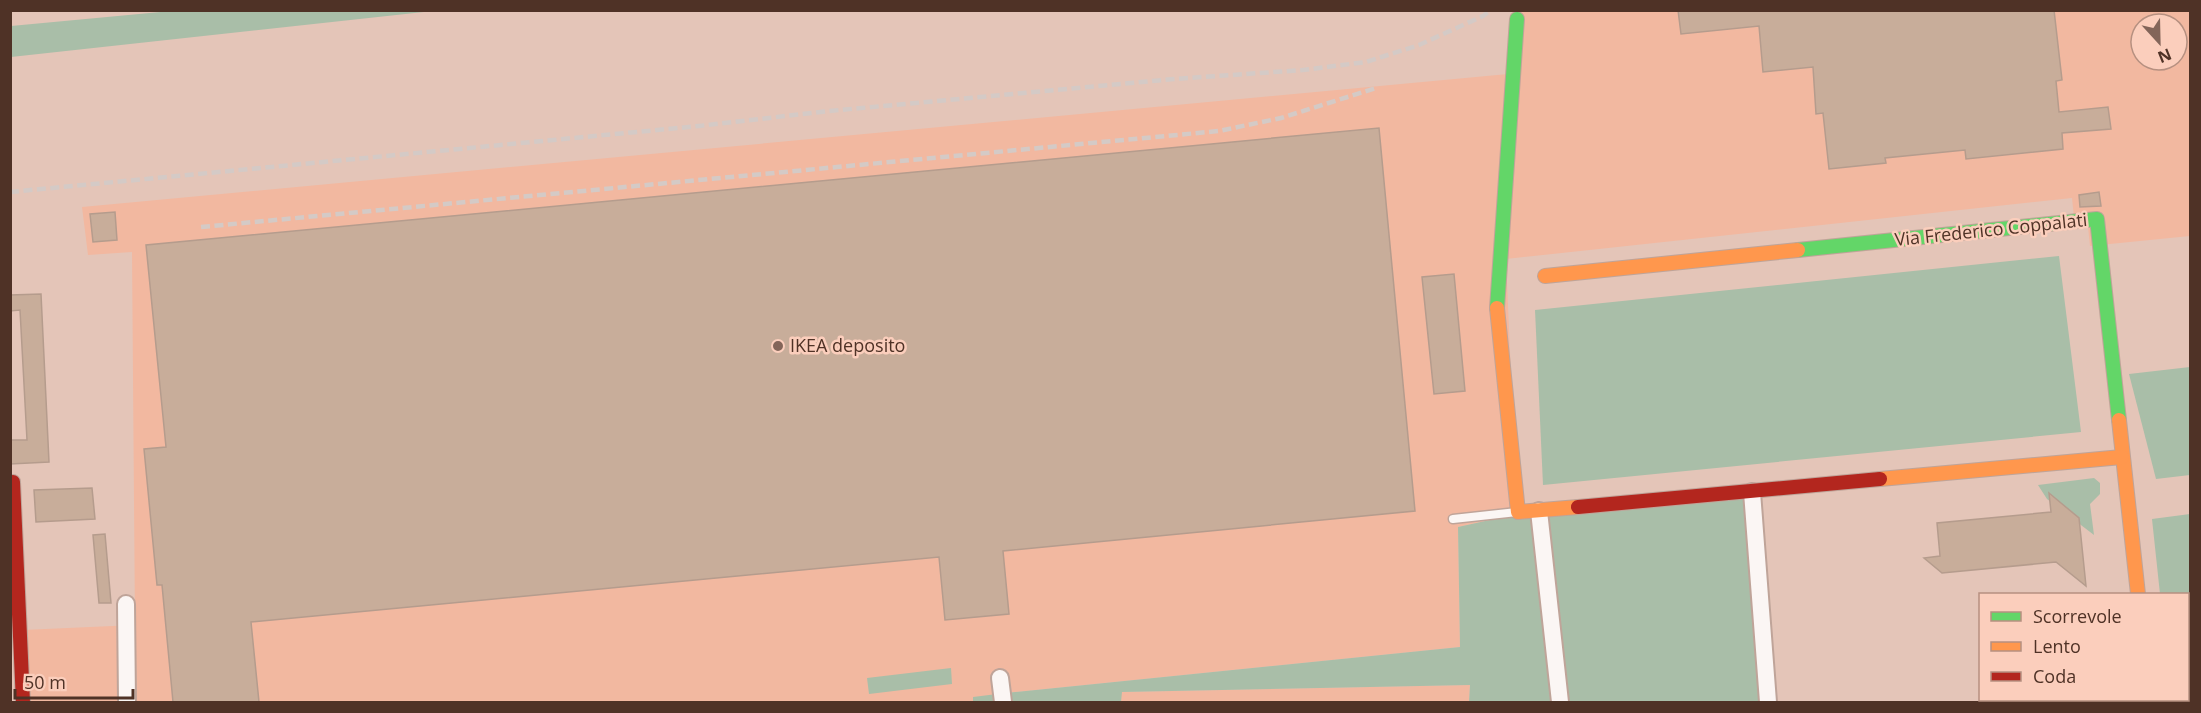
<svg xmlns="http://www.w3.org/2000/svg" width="2201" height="713" font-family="'Open Sans',sans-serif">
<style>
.built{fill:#f2b8a0;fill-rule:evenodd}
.green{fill:#a9bea8}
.building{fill:#c8ad9a;stroke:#b59c8d;stroke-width:1.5}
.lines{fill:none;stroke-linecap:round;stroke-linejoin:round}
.lane-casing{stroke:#bfa499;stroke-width:11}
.street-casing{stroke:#bfa499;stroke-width:20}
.fast-casing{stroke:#bfa499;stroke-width:16}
.slow-casing{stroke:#bfa499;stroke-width:16}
.jam-casing{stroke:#bfa499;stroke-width:16}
.lane{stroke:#fbf6f4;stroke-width:8}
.street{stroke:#fbf6f4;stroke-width:16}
.fast{stroke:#63d668;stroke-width:14}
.slow{stroke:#ff974d;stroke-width:14}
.jam{stroke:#b3261e;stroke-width:14}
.rail{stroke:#d4cac6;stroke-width:4.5;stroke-dasharray:9 4.5;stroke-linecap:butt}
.poi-dot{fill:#836559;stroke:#fbcebc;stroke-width:2}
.labels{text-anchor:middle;stroke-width:5;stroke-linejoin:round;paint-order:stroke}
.street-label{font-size:18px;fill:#4f3226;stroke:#fbcebc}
.poi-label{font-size:18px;fill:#4f3226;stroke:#fbcebc;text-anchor:start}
</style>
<rect width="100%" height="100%" fill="#e4c5b8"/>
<g class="built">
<path d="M1513,11H2190V236L2090,246L2088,227L2075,228L2072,198L1506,259L1517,514L1458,527L1460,647L1005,693V702H25L23,630L135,625L132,252L88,255L82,207L1508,74ZM2141,24H2177V60H2141Z"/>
<polygon points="1470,685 1469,702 1121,702 1121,692"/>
</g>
<g class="green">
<polygon points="171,11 171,10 433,11 11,57 11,26"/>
<polygon points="2059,256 2081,432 1543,485 1535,310"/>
<polygon points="2190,367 2190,475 2156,479 2129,374"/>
<polygon points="2094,478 2100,483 2100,494 2090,504 2094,535 2047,499 2038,485"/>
<polygon points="1746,491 1763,702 1469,702 1470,685 1122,692 1121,702 973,702 973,697 1005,693 1460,647 1458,527 1517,514"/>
<polygon points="2190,514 2190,680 2188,680 2188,594 2160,594 2152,519"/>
<polygon points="951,668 952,684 869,694 867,678"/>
</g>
<g class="building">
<polygon points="1678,10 2054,10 2062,80 2056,81 2059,112 2108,107 2111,129 2062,133 2063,149 1966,159 1965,150 1885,158 1886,163 1829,169 1823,113 1816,114 1813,67 1763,72 1759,26 1681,34"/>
<polygon points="1379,128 1415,511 1003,551 1009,614 945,620 939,557 251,622 259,702 173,702 162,585 157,585 144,449 166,447 146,245"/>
<polygon points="2099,192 2101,206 2080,207 2079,195"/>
<polygon points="115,212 117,240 93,242 90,214"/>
<polygon points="1454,274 1465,391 1434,394 1422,277"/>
<polygon points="41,294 49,462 10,464 10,440 27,440 20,310 10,311 10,295"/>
<polygon points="92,488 95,519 36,522 34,490"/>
<polygon points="2049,493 2079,518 2086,586 2056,562 1942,573 1924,558 1940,556 1937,523 2051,512"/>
<polygon points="105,534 111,603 99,603 93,535"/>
</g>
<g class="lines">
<g class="lane-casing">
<polyline id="lane" points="1453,519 1517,512"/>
</g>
<g class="street-casing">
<g id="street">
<polyline points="1752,492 1768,702"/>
<polyline points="1539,511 1560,702"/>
<polyline points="126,604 127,702"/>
<polyline points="1000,678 1003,702"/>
<polyline points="2151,700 2152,702"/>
</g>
</g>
<g class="fast-casing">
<g id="fast">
<polyline points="1798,250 2097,219 2119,420"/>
<polyline points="1497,308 1517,19"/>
</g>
</g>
<g class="slow-casing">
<g id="slow">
<polyline points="1545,276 1798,250"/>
<polyline points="1497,308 1518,512 1578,507"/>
<polyline points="2119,420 2138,594"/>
<polyline points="1880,479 2122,457"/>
</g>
</g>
<g class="jam-casing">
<g id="jam">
<polyline points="13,482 23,702"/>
<polyline points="1578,507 1880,479"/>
</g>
</g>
<use href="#lane" class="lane"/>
<use href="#street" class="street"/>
<use href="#fast" class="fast"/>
<use href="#slow" class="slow"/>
<use href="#jam" class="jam"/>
<g class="rail">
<polyline points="10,192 699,126 829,111 1174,79 1303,70 1366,62 1419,45 1483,16 1491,10"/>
<polyline points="201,227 1219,131 1281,118 1376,88"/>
</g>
</g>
<circle class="poi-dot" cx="778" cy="346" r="6"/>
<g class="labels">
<g class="street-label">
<text transform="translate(1991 230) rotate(-6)" y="6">Via Frederico Coppalati</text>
</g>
<g class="poi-label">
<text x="790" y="352">IKEA deposito</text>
</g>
</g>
<rect width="2201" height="713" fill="none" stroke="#4f3226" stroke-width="24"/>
<rect x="1979" y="593" width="210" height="108" fill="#fbcebc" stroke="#b69080" stroke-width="1.5"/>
<rect x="1991" y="612" width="30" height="9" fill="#63d668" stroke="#b69080" stroke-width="1.5"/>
<text x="2033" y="623" font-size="18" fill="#4f3226">Scorrevole</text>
<rect x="1991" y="642" width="30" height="9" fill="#ff974d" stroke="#b69080" stroke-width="1.5"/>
<text x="2033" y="653" font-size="18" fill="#4f3226">Lento</text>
<rect x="1991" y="672" width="30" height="9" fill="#b3261e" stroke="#b69080" stroke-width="1.5"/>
<text x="2033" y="683" font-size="18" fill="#4f3226">Coda</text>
<g transform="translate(2159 42) rotate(158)"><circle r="28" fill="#fbcebc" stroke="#b69080" stroke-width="1.5"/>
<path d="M0-4.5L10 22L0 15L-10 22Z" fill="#836559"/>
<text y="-9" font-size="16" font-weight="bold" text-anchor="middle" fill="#4f3226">N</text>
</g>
<path d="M15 689v9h118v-9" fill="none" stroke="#4f3226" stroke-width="3"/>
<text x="24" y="689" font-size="18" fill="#4f3226" stroke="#fbcebc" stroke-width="4.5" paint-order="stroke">50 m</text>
</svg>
